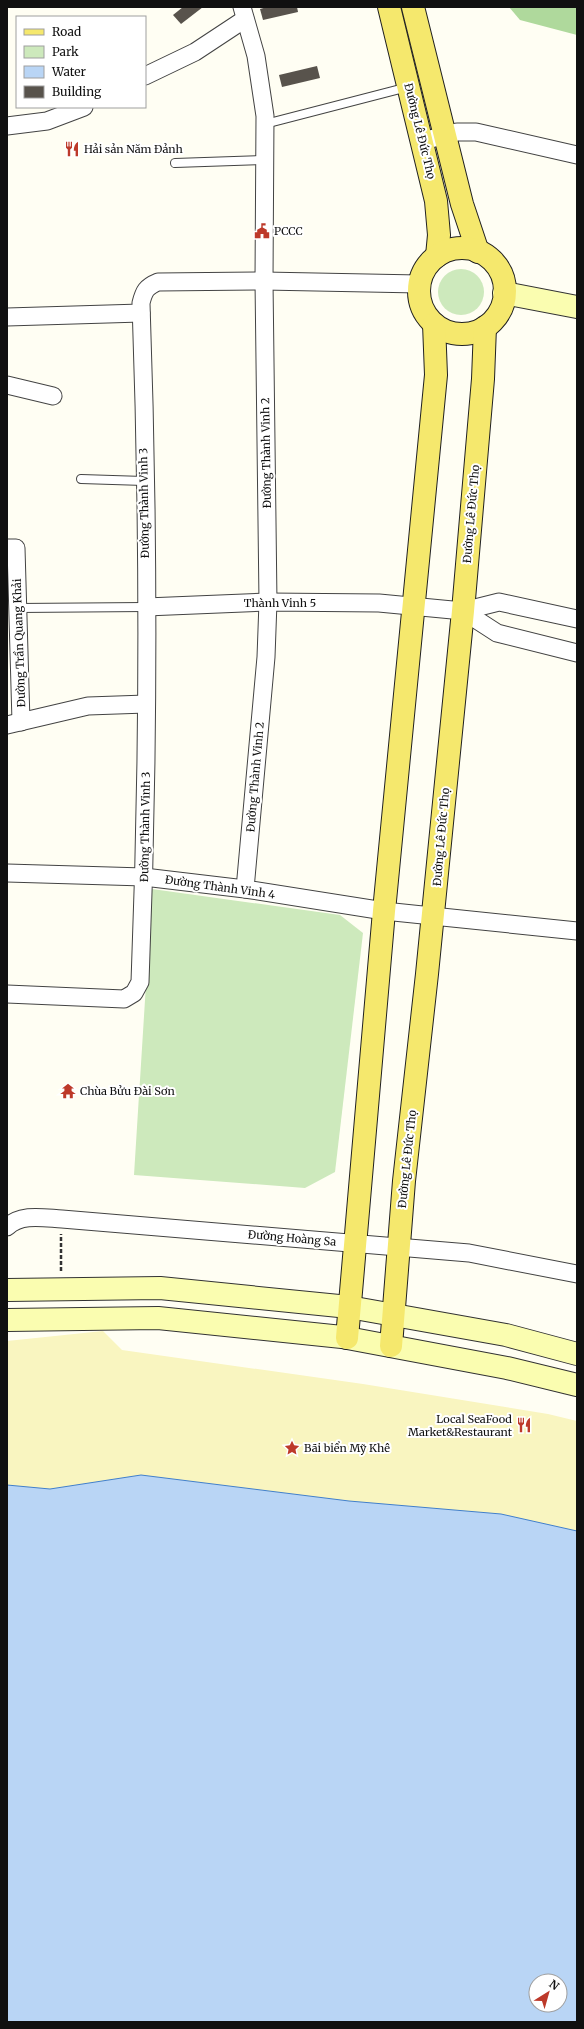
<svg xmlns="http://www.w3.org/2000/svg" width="584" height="2029" font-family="Merriweather,serif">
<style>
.green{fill:#cde9bc}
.forest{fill:#afd99c}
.sand{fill:#f9f5c0}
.water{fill:#b9d5f5;stroke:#417fca;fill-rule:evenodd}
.building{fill:#58534c}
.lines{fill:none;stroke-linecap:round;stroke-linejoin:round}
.service-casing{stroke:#434343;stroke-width:10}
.minor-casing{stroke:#434343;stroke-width:19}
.secondary-casing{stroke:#323232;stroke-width:24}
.primary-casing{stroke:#212121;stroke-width:24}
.path{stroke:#323232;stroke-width:2.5;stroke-dasharray:4 2;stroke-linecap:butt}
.service{stroke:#fff;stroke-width:8}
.minor{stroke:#fff;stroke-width:17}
.secondary{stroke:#fafdb0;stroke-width:22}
.primary{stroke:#f5e86d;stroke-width:22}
.labels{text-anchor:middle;stroke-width:4;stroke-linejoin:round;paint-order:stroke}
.street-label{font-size:11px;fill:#101010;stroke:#fff}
.poi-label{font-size:11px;fill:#101010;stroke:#fff;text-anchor:start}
</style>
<rect width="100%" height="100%" fill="#fffef3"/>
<g class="green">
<circle cx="461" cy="292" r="23"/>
<polygon points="152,889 340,915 363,933 335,1172 305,1188 134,1175"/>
</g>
<polygon class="forest" points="509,7 577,7 577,35 520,20"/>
<polygon class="sand" points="103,1331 122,1350 363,1384 548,1414 577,1421 577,1531 501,1514 349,1501 141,1475 50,1489 7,1485 7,1341"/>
<path class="water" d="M141,1475L349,1501L501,1514L577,1531V2022H7V1485L50,1489ZM536,1981H560V2005H536Z"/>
<g class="building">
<polygon points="183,7 203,7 181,24 173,15"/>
<polygon points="267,7 297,7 298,12 263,20 260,9"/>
<polygon points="317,66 320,78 282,87 279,75"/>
</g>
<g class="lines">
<g class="service-casing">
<g id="service">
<polyline points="265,124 408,87"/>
<polyline points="175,163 265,160"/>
<polyline points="81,479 144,481"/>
<polyline points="18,608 146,607"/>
</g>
</g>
<g class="minor-casing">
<g id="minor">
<polyline points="242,7 256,56 265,116 264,281 268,602 266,657 245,889"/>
<polyline points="145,76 195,52 245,19"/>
<polyline points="7,126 47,121 84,107"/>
<polyline points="423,141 457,132 476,132 577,155"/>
<polyline points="7,317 141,313"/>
<polyline points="7,385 53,396"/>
<polyline points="7,548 16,548 21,722"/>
<polyline points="146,607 268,602 379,603 463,611 499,602 577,619"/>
<polyline points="463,611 497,633 577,653"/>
<polyline points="7,725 88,706 146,704"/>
<polyline points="7,873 144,877 245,889 384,911 577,931"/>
<path d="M7,994L124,999L134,993L140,982C149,756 149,529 141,303C144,291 146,287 158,282L264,281L419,284"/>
<path d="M7,1227C21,1213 44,1218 62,1219L469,1253L577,1274"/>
</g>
</g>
<g class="secondary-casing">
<g id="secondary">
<polyline points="504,293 577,307"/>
<polyline points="7,1290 160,1288 349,1307 506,1335 577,1354"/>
<polyline points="7,1320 158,1318 342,1337 507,1368 577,1385"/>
</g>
</g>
<g class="primary-casing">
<g id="primary">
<polyline points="389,7 436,201 439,235 437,256"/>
<polyline points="413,7 462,204 478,252"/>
<circle cx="462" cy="291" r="43"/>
<polyline points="347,1338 384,911 436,375 434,324"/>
<polyline points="391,1346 404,1181 427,974 463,611 483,379 485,327"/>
</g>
</g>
<polyline class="path" points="61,1271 61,1234"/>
<use href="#service" class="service"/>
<use href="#minor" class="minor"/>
<use href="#secondary" class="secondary"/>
<use href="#primary" class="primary"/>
</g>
<defs>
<g id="restaurant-bare" transform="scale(1.2)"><path d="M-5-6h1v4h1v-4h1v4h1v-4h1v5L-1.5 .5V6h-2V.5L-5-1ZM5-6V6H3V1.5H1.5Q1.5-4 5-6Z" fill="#bd392a" stroke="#fff" stroke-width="2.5" paint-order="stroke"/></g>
<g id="civic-bare" transform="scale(1.2)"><path d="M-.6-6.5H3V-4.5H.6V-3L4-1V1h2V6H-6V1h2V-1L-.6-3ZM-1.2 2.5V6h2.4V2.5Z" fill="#bd392a" stroke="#fff" stroke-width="2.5" paint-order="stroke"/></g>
<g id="temple-bare" transform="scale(1.2)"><path d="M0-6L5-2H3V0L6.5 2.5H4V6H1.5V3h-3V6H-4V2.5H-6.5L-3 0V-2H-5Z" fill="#bd392a" stroke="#fff" stroke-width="2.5" paint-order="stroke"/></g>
<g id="sight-bare" transform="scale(1.2)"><path d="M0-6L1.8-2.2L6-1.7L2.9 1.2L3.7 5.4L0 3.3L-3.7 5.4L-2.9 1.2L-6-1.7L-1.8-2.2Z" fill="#bd392a" stroke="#fff" stroke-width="2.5" paint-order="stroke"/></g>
</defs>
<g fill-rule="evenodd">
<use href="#restaurant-bare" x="72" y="149"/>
<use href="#civic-bare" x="262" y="231"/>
<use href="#temple-bare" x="68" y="1091"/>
<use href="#restaurant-bare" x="524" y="1425"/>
<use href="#sight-bare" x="292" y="1448"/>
</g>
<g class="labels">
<g class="street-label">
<text transform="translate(420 131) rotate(76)" y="4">Đường Lê Đức Thọ</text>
<text transform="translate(266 453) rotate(-91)" y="4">Đường Thành Vinh 2</text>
<text transform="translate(144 503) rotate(-91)" y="4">Đường Thành Vinh 3</text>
<text transform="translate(471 514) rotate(-85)" y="4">Đường Lê Đức Thọ</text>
<text x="280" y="607">Thành Vinh 5</text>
<text transform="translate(19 643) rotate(-92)" y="4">Đường Trần Quang Khải</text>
<text transform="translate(255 777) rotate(-85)" y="4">Đường Thành Vinh 2</text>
<text transform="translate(145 827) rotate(-89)" y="4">Đường Thành Vinh 3</text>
<text transform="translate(441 837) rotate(-85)" y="4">Đường Lê Đức Thọ</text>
<text transform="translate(220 887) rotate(8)" y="4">Đường Thành Vinh 4</text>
<text transform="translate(407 1159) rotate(-84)" y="4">Đường Lê Đức Thọ</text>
<text transform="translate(292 1238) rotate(5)" y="4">Đường Hoàng Sa</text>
</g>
<g class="poi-label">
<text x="84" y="153">Hải sản Năm Đảnh</text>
<text x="274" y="235">PCCC</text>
<text x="80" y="1095">Chùa Bửu Đài Sơn</text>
<text x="512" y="1423" text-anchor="end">Local SeaFood<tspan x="512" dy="13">Market&amp;Restaurant</tspan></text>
<text x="304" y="1452">Bãi biển Mỹ Khê</text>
</g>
</g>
<rect width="584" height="2029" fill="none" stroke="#101010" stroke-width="16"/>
<rect x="16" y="16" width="130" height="92" fill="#ffffff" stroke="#9f9f9f"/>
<rect x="24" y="29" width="20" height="6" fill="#f5e86d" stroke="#9f9f9f"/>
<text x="52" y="36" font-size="12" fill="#101010">Road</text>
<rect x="24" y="46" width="20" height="12" fill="#cde9bc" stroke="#9f9f9f"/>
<text x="52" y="56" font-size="12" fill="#101010">Park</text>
<rect x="24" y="66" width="20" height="12" fill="#b9d5f5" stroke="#9f9f9f"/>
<text x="52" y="76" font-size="12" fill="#101010">Water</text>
<rect x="24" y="86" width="20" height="12" fill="#58534c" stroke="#9f9f9f"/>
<text x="52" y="96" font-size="12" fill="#101010">Building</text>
<g transform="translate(548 1993) rotate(37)"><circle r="19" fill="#ffffff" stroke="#9f9f9f"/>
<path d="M0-3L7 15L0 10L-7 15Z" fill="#bd392a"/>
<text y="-6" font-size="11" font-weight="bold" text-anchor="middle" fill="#101010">N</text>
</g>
</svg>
